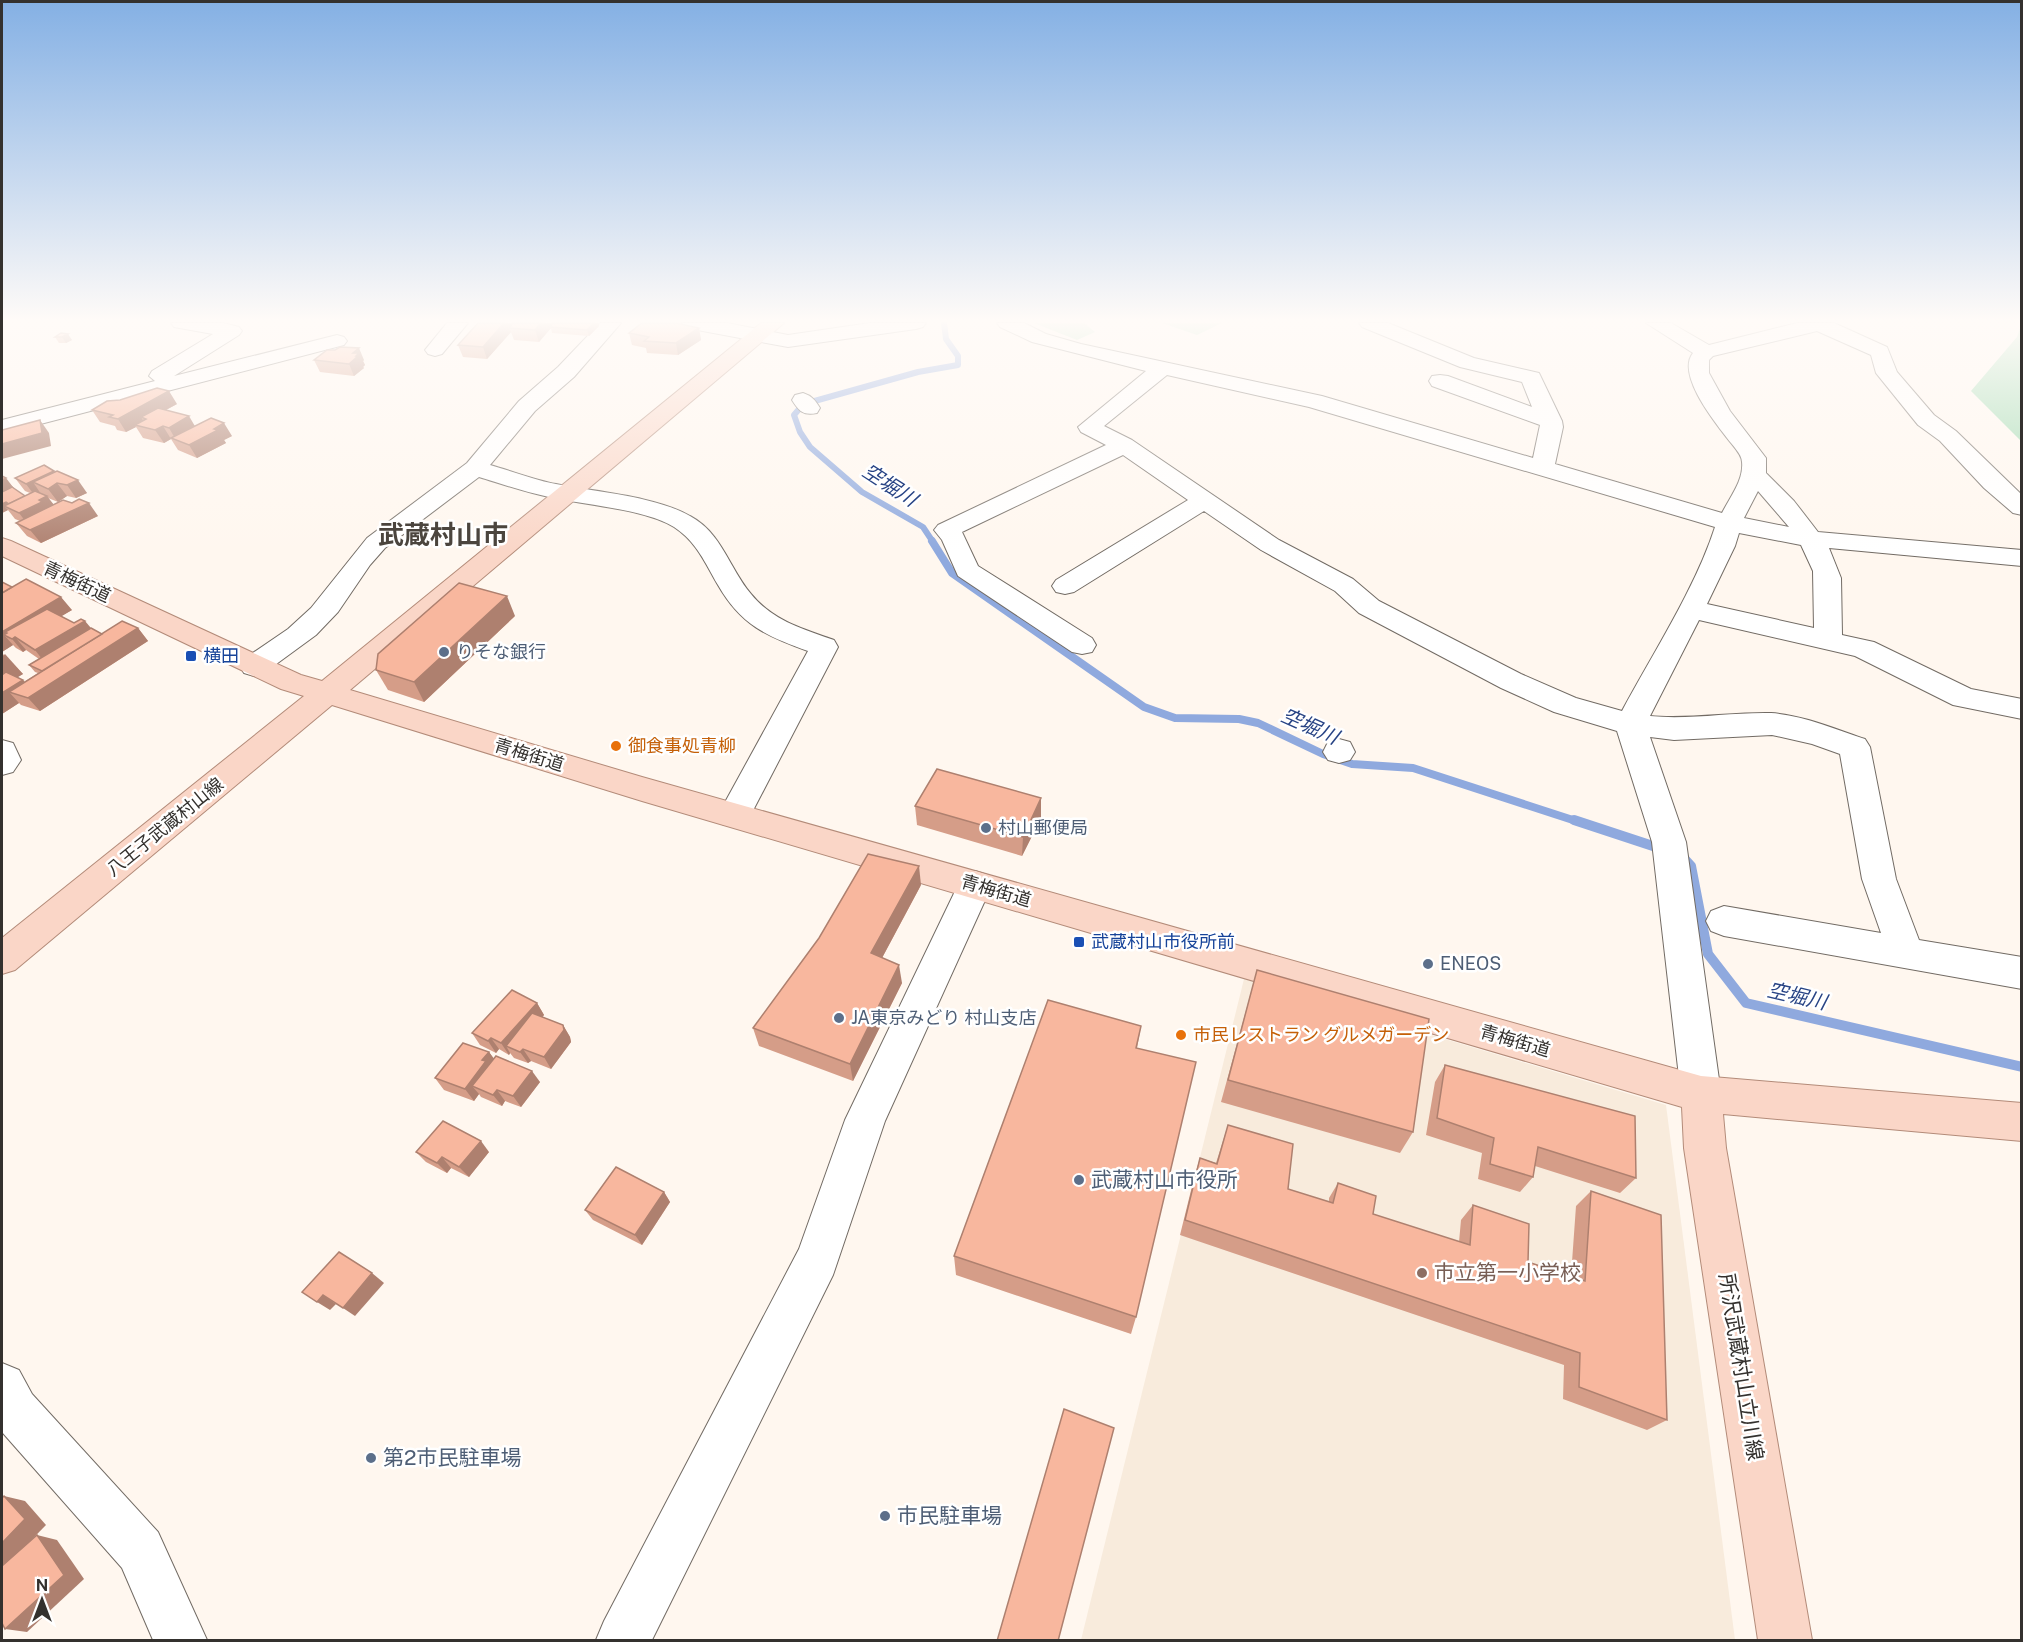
<svg xmlns="http://www.w3.org/2000/svg" width="2023" height="1642" font-family="'Public Sans','Noto Sans JP',sans-serif">
<style>
.built{fill:#f8ebdc}
.forest{fill:#a0dab1}
.lines{fill:none;stroke-linecap:round;stroke-linejoin:round}
.stream-far2{stroke:#8fa9de;stroke-width:6}
.stream-far1{stroke:#8fa9de;stroke-width:8}
.stream{stroke:#8fa9de;stroke-width:10}
.minor-casing{stroke:#726b64;stroke-width:2}
.tertiary-casing{stroke:#726b64;stroke-width:2}
.primary-casing{stroke:#b38b79;stroke-width:2}
.minor{fill:#fff;fill-rule:evenodd}
.tertiary{fill:#fff;fill-rule:evenodd}
.primary{fill:#fad6c7;fill-rule:evenodd}
.wall{fill:#d59d88}
.shaded-wall{fill:#ae806f}
.building{fill:#f8b79e;stroke:#ae806f;stroke-width:1.5}
.service-dot{fill:#5c6f8a;stroke:#fff;stroke-width:2}
.transit-dot{fill:#1a4fb4;stroke:#fff;stroke-width:2}
.food-dot{fill:#e8710a;stroke:#fff;stroke-width:2}
.education-dot{fill:#8d6e63;stroke:#fff;stroke-width:2}
.labels{text-anchor:middle;stroke-width:5;stroke-linejoin:round;paint-order:stroke}
.street-label{font-size:18px;fill:#34312e;stroke:#fff}
.service-label{font-size:18px;fill:#4e5e75;stroke:#fff;text-anchor:start}
.transit-label{font-size:18px;fill:#164399;stroke:#fff;text-anchor:start}
.food-label{font-size:18px;fill:#c56008;stroke:#fff;text-anchor:start}
.water-label{font-size:20px;font-style:italic;fill:#284485;stroke:#fff}
.near-service-label{font-size:21px;fill:#4e5e75;stroke:#fff;text-anchor:start}
.near-education-label{font-size:21px;fill:#785e54;stroke:#fff;text-anchor:start}
.near-street-label{font-size:21px;fill:#34312e;stroke:#fff}
.far-town-label{font-size:26px;font-weight:bold;fill:#4b453e;stroke:#fff}
</style>
<rect width="100%" height="100%" fill="#fff7ef"/>
<polygon class="built" points="1244,979 1666,1105 1735,1640 1081,1640"/>
<g class="forest">
<polygon points="1034,323 1084,323 1095,332 1077,340"/>
<polygon points="1162,323 1222,323 1197,335"/>
<polygon points="2021,325 2021,441 1971,391 2017,337"/>
</g>
<g class="lines">
<polyline class="stream-far2" points="933,542 923,527 862,492 810,447 800,432 794,415 800,408 811,402 918,372 958,365 958,356 946,339 944,323"/>
<polyline class="stream-far1" points="932,541 952,573 1144,707 1175,718 1239,719 1258,723 1323,754 1352,764 1413,768 1579,822"/>
<g class="stream">
<polyline points="1574,820 1662,849"/>
<polyline points="1681,855 1691,866 1708,954 1746,1003 2022,1067"/>
</g>
<g class="minor-casing">
<g id="minor">
<polygon points="171,323 223,323 239,327 242,331 239,335 174,376 337,335 344,337 347,341 344,345 2,434 2,420 155,381 149,376 152,371 213,334 174,327"/>
<polygon points="447,323 468,323 442,354 435,356 428,354 425,350"/>
<path d="M600,323H621L574,377L535,411L490,465C512,471 534,480 556,484C596,492 655,496 690,516C722,533 729,568 751,594C773,621 803,629 834,640L838,647L746,824L734,827L722,824L718,815L808,651C766,636 741,625 718,585C705,563 697,542 674,527C645,509 585,505 549,497C525,492 502,484 479,477L385,548L370,565L338,612L316,635L264,673L254,676L244,673L240,666L244,659L288,629L311,608L367,538L467,463L519,401L558,367Z"/>
<polygon points="682,323 727,323 788,335 870,323 926,323 923,327 916,329 788,347 692,329 685,327"/>
<path d="M997,323H1024L1046,334L1081,344L1322,396L1533,458L1540,425L1432,386L1429,381L1432,376L1440,375L1448,376L1532,407L1522,382L1460,367L1362,327L1359,323H1388L1474,358L1539,373L1562,421L1563,427L1555,464L1722,513C1730,497 1744,480 1742,462C1742,454 1732,445 1727,438C1714,421 1676,374 1693,353L1646,323H1671L1709,345L1797,323H1834L1887,347L1897,372L1934,415L1956,431L2022,495V515L2013,513L1984,488L1940,441L1918,425L1876,373L1871,355L1817,331L1713,356L1709,360V373L1730,411L1766,458V473L1794,501L1818,532L2022,550V566L1829,548L1841,578L1842,635L1874,642L1971,689L2022,699V719L1953,705L1855,656L1699,620L1650,716C1690,720 1730,712 1771,713C1802,715 1835,729 1865,739L1870,747L1896,879L1919,940L2022,957V989L1724,936L1711,931L1706,921L1711,911L1724,906L1881,933L1862,879L1840,754L1812,744L1772,735L1674,740L1650,737L1686,842L1721,1094L1715,1107L1701,1112L1687,1107L1681,1094L1652,842L1617,731L1554,712L1501,688L1359,613L1335,591L1261,550L1204,511L1074,592L1065,594L1056,592L1052,586L1056,580L1188,500L1123,455L962,532L978,566L1092,638L1096,645L1092,652L1082,654L1072,652L958,576L942,540L934,530L938,525L1106,445L1081,432L1078,427L1146,371L1032,342L1000,327ZM1167,375L1309,407L1715,527C1696,587 1652,655 1622,711L1576,698L1521,674L1379,601L1353,579L1279,540L1132,440L1104,426ZM1758,491L1789,527L1744,518ZM1739,533L1801,545L1813,571L1814,628L1707,604L1735,546Z"/>
<path d="M803,393C812,396 815,400 820,408L817,413C803,416 799,411 792,400L795,395Z"/>
<polygon points="1339,739 1350,742 1355,752 1350,760 1339,763 1328,760 1323,752 1328,742"/>
<polygon points="2,740 13,743 21,760 13,772 2,775"/>
</g>
</g>
<g class="tertiary-casing">
<g id="tertiary">
<polygon points="975,871 987,875 992,885 885,1121 833,1275 652,1640 596,1640 604,1621 799,1249 845,1120 958,885 963,875"/>
<polygon points="2,1363 19,1370 32,1394 158,1532 207,1640 153,1640 122,1568 2,1432"/>
</g>
</g>
<g class="primary-casing">
<polygon id="primary" points="761,323 784,323 350,690 642,777 1701,1076 2022,1103 2022,1141 1723,1114 1726,1148 1812,1640 1758,1640 1684,1148 1682,1107 642,801 332,705 15,970 2,974 2,938 304,696 281,689 2,556 2,538 11,541 301,675 322,681"/>
</g>
<use href="#minor" class="minor"/>
<use href="#tertiary" class="tertiary"/>
<use href="#primary" class="primary"/>
</g>
<g class="wall">
<polygon points="478,323 599,323 599,326 589,336 552,333 551,328 539,342 514,340 511,332 487,359 463,357 458,345"/>
<polygon points="699,328 701,340 678,355 647,353 646,348 632,345 629,333"/>
<polygon points="61,333 72,340 66,343 59,343 55,337"/>
<polygon points="314,360 364,360 363,361 365,365 363,367 364,368 354,376 320,372"/>
<polygon points="177,404 166,410 195,426 232,436 224,440 226,443 197,458 178,450 171,439 164,443 143,438 136,427 126,432 117,430 115,426 100,422 92,410"/>
<polygon points="54,471 87,493 76,498 67,496 58,502 48,498 54,505 98,516 41,543 27,536 16,523 20,521 15,519 8,510 2,513 2,476 15,489 25,496 30,493 25,491 15,478"/>
<polygon points="12,587 72,610 61,616 74,623 91,628 102,634 138,628 148,641 40,711 21,705 19,703 2,714 2,653 23,674 17,677 24,682 38,673 35,672 29,665 39,659 26,650 23,652 16,648 13,645 2,652"/>
<polygon points="515,616 424,702 388,690 376,670"/>
<polygon points="915,806 1041,818 1022,856 917,825"/>
<polygon points="921,885 882,958 902,983 853,1081 759,1046 753,1028"/>
<polygon points="1257,970 1413,1132 1400,1153 1221,1102"/>
<polygon points="537,1003 544,1015 542,1017 563,1025 570,1037 571,1042 551,1069 531,1061 528,1063 514,1058 510,1053 509,1055 499,1049 496,1053 480,1045 472,1033"/>
<polygon points="1141,1026 1137,1048 1136,1317 1131,1334 956,1275 954,1256"/>
<polygon points="489,1052 494,1059 540,1082 521,1107 505,1101 502,1106 481,1097 479,1094 474,1101 444,1090 435,1078"/>
<polygon points="1445,1065 1636,1178 1620,1193 1535,1166 1533,1177 1520,1192 1478,1179 1482,1153 1426,1135 1435,1082"/>
<polygon points="1228,1125 1288,1189 1329,1202 1329,1198 1338,1183 1373,1214 1459,1242 1461,1220 1473,1205 1528,1262 1571,1276 1576,1206 1591,1191 1667,1420 1647,1430 1563,1399 1564,1365 1180,1235 1195,1174 1200,1158 1216,1163"/>
<polygon points="416,1152 489,1152 469,1177 451,1168 447,1173 426,1162"/>
<polygon points="664,1192 670,1202 642,1245 593,1220 585,1210"/>
</g>
<g class="shaded-wall">
<polygon points="504,323 518,323 509,328 511,332 487,359 483,347"/>
<polygon points="541,323 555,323 550,327 551,328 539,342 535,330"/>
<polygon points="594,323 599,323 599,326 589,336 587,330"/>
<polygon points="699,328 701,340 678,355 676,343"/>
<polygon points="68,334 72,340 66,343 62,337"/>
<polygon points="359,348 364,360 363,361 365,365 363,367 364,368 354,376 349,364 353,353"/>
<polygon points="169,391 177,404 147,420 146,419 141,417 144,422 135,425 136,427 126,432 118,419"/>
<polygon points="189,416 196,428 176,440 169,428"/>
<polygon points="40,420 49,433 51,446 2,459 2,444"/>
<polygon points="224,423 232,436 224,440 226,443 197,458 189,445 214,429"/>
<polygon points="163,426 171,439 164,443 155,430"/>
<polygon points="54,471 63,483 57,483 67,496 58,502 48,489 33,482 41,494 35,496 26,484"/>
<polygon points="6,478 16,491 2,498 2,480"/>
<polygon points="78,480 87,493 76,498 67,485"/>
<polygon points="47,496 57,509 29,526 19,513 39,500"/>
<polygon points="6,502 11,509 4,506 8,510 2,513 2,504"/>
<polygon points="89,503 98,516 41,543 30,530"/>
<polygon points="507,596 515,616 424,702 414,682"/>
<polygon points="61,597 72,610 20,641 15,637 26,650 23,652 7,633 5,632 10,639 4,635 13,645 2,652 2,632"/>
<polygon points="85,621 96,634 46,664 35,650"/>
<polygon points="138,628 148,641 40,711 28,698"/>
<polygon points="5,654 23,674 2,687 2,657"/>
<polygon points="23,680 35,693 9,692 19,703 2,714 2,693"/>
<polygon points="1041,798 1041,818 1022,856 1023,837"/>
<polygon points="919,866 921,885 875,971 871,953"/>
<polygon points="899,965 902,983 853,1081 850,1064"/>
<polygon points="537,1003 544,1015 514,1049 506,1046 510,1053 509,1055 501,1043"/>
<polygon points="563,1025 570,1037 571,1042 551,1069 544,1057"/>
<polygon points="491,1038 499,1049 496,1053 488,1041"/>
<polygon points="523,1049 531,1061 528,1063 520,1052"/>
<polygon points="489,1052 497,1063 472,1086 479,1094 474,1101 465,1089 482,1060"/>
<polygon points="532,1071 540,1082 521,1107 513,1096"/>
<polygon points="497,1090 505,1101 502,1106 493,1095"/>
<polygon points="481,1141 489,1152 469,1177 459,1167"/>
<polygon points="442,1157 451,1168 447,1173 437,1163"/>
<polygon points="664,1192 670,1202 642,1245 635,1235"/>
<polygon points="372,1273 384,1283 355,1316 343,1308"/>
<polygon points="323,1295 336,1304 330,1310 317,1302"/>
<polygon points="4,1496 25,1501 46,1525 2,1570 2,1543"/>
<polygon points="37,1535 57,1540 84,1579 27,1632 5,1629"/>
</g>
<g class="building">
<polygon points="478,323 504,323 483,347 458,345"/>
<polygon points="513,323 541,323 535,330 509,328"/>
<polygon points="553,323 594,323 587,330 550,327"/>
<polygon points="642,323 676,323 699,328 676,343 644,341 649,337 629,333"/>
<polygon points="61,333 68,334 62,337 55,337"/>
<polygon points="340,347 359,348 353,353 359,353 356,356 358,356 349,364 314,360 327,350 335,350"/>
<polygon points="157,388 169,391 118,419 109,417 113,415 92,410 107,401 120,400"/>
<polygon points="158,408 189,416 169,428 163,426 155,430 135,425 146,419 141,417"/>
<polygon points="211,418 224,423 214,429 218,430 189,445 171,438"/>
<polygon points="40,420 42,433 2,444 2,430"/>
<polygon points="44,465 54,471 26,484 15,478"/>
<polygon points="57,471 78,480 67,485 57,483 48,489 33,482"/>
<polygon points="2,476 6,478 2,480"/>
<polygon points="12,487 25,496 9,504 6,502 2,504 2,492"/>
<polygon points="35,491 47,496 39,500 42,502 19,513 4,506"/>
<polygon points="79,499 89,503 30,530 16,523 63,500 72,503"/>
<polygon points="26,579 61,597 2,632 2,593"/>
<polygon points="2,582 12,587 2,593"/>
<polygon points="459,583 507,596 414,682 376,670 378,654"/>
<polygon points="47,609 74,623 81,619 85,621 35,650 15,637 12,639 4,635 7,633 5,632"/>
<polygon points="122,621 138,628 28,698 9,692"/>
<polygon points="91,628 102,634 42,671 29,665"/>
<polygon points="6,672 23,680 2,693 2,675"/>
<polygon points="937,769 1041,798 1023,837 915,806"/>
<polygon points="868,854 919,866 871,953 899,965 850,1064 753,1028 819,938"/>
<polygon points="1257,970 1429,1019 1413,1132 1228,1080"/>
<polygon points="512,990 537,1003 501,1043 491,1038 488,1041 472,1033"/>
<polygon points="1048,1000 1141,1026 1136,1048 1196,1062 1136,1317 954,1256"/>
<polygon points="532,1013 563,1025 564,1030 544,1057 523,1049 520,1052 506,1046"/>
<polygon points="463,1043 489,1052 482,1060 486,1061 465,1089 435,1078"/>
<polygon points="496,1056 532,1071 513,1096 497,1090 493,1095 472,1086"/>
<polygon points="1445,1065 1635,1116 1636,1178 1538,1147 1533,1177 1490,1164 1494,1138 1437,1118"/>
<polygon points="443,1121 481,1141 459,1167 442,1157 437,1163 416,1152"/>
<polygon points="1228,1125 1293,1144 1288,1189 1333,1203 1338,1183 1376,1196 1373,1214 1470,1245 1473,1205 1529,1224 1528,1262 1585,1281 1591,1191 1661,1215 1667,1420 1579,1387 1580,1353 1185,1220 1200,1158 1217,1164"/>
<polygon points="616,1167 664,1192 635,1235 585,1210"/>
<polygon points="339,1252 372,1273 343,1308 323,1295 317,1302 302,1292"/>
<polygon points="1064,1409 1114,1428 1058,1641 997,1641"/>
<polygon points="4,1496 25,1519 2,1543 2,1498"/>
<polygon points="37,1535 64,1575 5,1629 2,1623 2,1566"/>
</g>
<linearGradient id="sky" x2="0" y2="1"><stop stop-color="#84b0e4"/><stop offset="0.58" stop-color="#fffbf8"/><stop offset="1" stop-color="#fffbf8" stop-opacity="0"/></linearGradient>
<rect width="2023" height="553" fill="url(#sky)"/>
<g class="service-dot">
<circle cx="444" cy="652" r="6"/>
<circle cx="986" cy="828" r="6"/>
<circle cx="1428" cy="964" r="6"/>
<circle cx="839" cy="1018" r="6"/>
<circle cx="1079" cy="1180" r="6"/>
<circle cx="371" cy="1458" r="6"/>
<circle cx="885" cy="1516" r="6"/>
</g>
<g class="transit-dot">
<rect x="185" y="650" width="12" height="12" rx="3"/>
<rect x="1073" y="936" width="12" height="12" rx="3"/>
</g>
<g class="food-dot">
<circle cx="616" cy="746" r="6"/>
<circle cx="1181" cy="1035" r="6"/>
</g>
<circle class="education-dot" cx="1422" cy="1273" r="6"/>
<g class="labels">
<g class="street-label">
<text transform="translate(77 582) rotate(25)" y="6">青梅街道</text>
<text transform="translate(529 755) rotate(17)" y="6">青梅街道</text>
<text transform="translate(165 827) rotate(-39)" y="6">八王子武蔵村山線</text>
<text transform="translate(996 891) rotate(16)" y="6">青梅街道</text>
<text transform="translate(1515 1041) rotate(16)" y="6">青梅街道</text>
</g>
<g class="service-label">
<text x="456" y="658">りそな銀行</text>
<text x="998" y="834">村山郵便局</text>
<text x="1440" y="970">ENEOS</text>
<text x="851" y="1024">JA東京みどり 村山支店</text>
</g>
<g class="transit-label">
<text x="203" y="662">横田</text>
<text x="1091" y="948">武蔵村山市役所前</text>
</g>
<g class="food-label">
<text x="628" y="752">御食事処青柳</text>
<text x="1193" y="1041">市民レストラン グルメガーデン</text>
</g>
<g class="water-label">
<text transform="translate(890 485) rotate(33)" y="7">空堀川</text>
<text transform="translate(1310 726) rotate(24)" y="7">空堀川</text>
<text transform="translate(1797 996) rotate(13)" y="7">空堀川</text>
</g>
<g class="near-service-label">
<text x="1091" y="1187">武蔵村山市役所</text>
<text x="383" y="1465">第2市民駐車場</text>
<text x="897" y="1523">市民駐車場</text>
</g>
<g class="near-education-label">
<text x="1434" y="1280">市立第一小学校</text>
</g>
<g class="near-street-label">
<text transform="translate(1741 1367) rotate(81)" y="7">所沢武蔵村山立川線</text>
</g>
<g class="far-town-label">
<text x="443" y="544">武蔵村山市</text>
</g>
</g>
<rect width="2023" height="1642" fill="none" stroke="#34312e" stroke-width="6"/>
<g transform="translate(42 1600)" stroke="#ffffff" stroke-width="4.5" paint-order="stroke">
<path d="M0-4.5L10 22L0 15L-10 22Z" fill="#34312e"/>
<text y="-9" font-size="16" font-weight="bold" text-anchor="middle" fill="#34312e">N</text>
</g>
</svg>
